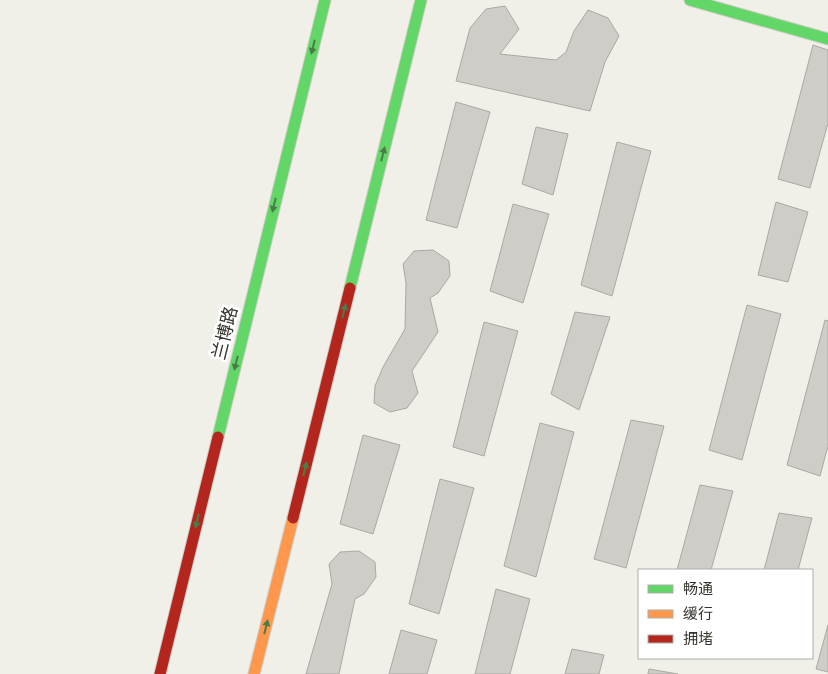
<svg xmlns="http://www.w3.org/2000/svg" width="828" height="674" font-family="Rubik,'Noto Sans SC',sans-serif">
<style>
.building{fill:#cfcdc7;stroke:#aaa8a2}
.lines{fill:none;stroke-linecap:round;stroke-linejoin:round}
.fast-casing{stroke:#cecdc7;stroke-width:13}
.slow-casing{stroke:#cecdc7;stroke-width:13}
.jam-casing{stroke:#cecdc7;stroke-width:13}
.fast{stroke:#63d668;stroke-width:11}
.slow{stroke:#ff974d;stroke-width:11}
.jam{stroke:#b3261e;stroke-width:11}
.oneway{fill:#497d48}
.labels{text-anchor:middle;stroke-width:5;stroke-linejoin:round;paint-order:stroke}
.street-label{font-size:18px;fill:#34342d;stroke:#fff}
</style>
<rect width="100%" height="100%" fill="#f1f0e8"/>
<g class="building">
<polygon points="505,6 519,29 500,54 556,60 566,52 574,31 588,10 608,18 619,36 605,62 590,111 456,81 470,28 486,9"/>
<polygon points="813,45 828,50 828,123 810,188 778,179"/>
<polygon points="456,102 490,112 457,228 426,220"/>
<polygon points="536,127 568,134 553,195 522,184"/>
<polygon points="617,142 651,151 612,296 581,285"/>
<polygon points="776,202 808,212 788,282 758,275"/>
<polygon points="513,204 549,214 523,303 490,291"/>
<polygon points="433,250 449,261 450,276 438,293 430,298 438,332 412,371 418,393 407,408 390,412 374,403 375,386 383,367 405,329 406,283 403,264 414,251"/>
<polygon points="747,305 781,314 742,460 709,450"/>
<polygon points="575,312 610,317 579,410 551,394"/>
<polygon points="825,320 828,321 828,446 820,476 787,465"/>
<polygon points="484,322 518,331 484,456 453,447"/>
<polygon points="631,420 664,426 626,568 594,559"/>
<polygon points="540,423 574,432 536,577 504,566"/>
<polygon points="363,435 400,445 373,534 340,524"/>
<polygon points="440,479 474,488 439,614 409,604"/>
<polygon points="700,485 733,491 711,570 677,570"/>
<polygon points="779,513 812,518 798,570 764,570"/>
<polygon points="359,551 375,562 376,577 364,594 355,599 339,674 306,674 332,584 329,564 340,552"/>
<polygon points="496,589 530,599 510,674 475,674"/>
<polygon points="828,625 828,672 816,669"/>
<polygon points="401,630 437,640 427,674 389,674"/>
<polygon points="572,649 604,655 599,674 565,674"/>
<polygon points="649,669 678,674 648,674"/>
</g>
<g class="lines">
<g class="fast-casing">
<g id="fast">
<polyline points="690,0 828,39"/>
<polyline points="350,288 421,0"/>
<polyline points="218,437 325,0"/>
</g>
</g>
<g class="slow-casing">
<polyline id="slow" points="254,674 293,518"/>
</g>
<g class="jam-casing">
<g id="jam">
<polyline points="293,518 350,288"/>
<polyline points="160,674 218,437"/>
</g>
</g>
<use href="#fast" class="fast"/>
<use href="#slow" class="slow"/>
<use href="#jam" class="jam"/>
</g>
<defs><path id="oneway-solid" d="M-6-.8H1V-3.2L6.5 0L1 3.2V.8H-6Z" transform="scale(1.25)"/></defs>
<g class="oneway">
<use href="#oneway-solid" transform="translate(313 47) rotate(104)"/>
<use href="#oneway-solid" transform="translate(383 154) rotate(-76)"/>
<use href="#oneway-solid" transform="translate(274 205) rotate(104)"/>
<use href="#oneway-solid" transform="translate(344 311) rotate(-76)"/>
<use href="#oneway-solid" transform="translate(236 363) rotate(104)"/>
<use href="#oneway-solid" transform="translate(305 469) rotate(-76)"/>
<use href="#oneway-solid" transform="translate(197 521) rotate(104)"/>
<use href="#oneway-solid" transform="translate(266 627) rotate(-76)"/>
</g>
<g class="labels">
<g class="street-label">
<text transform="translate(225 333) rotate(-76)" y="6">兰博路</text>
</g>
</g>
<rect x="638" y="569" width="175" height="90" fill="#ffffff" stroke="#aeaeab"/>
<rect x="648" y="585" width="25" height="8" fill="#63d668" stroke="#aeaeab"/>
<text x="683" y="594" font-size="15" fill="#34342d">畅通</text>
<rect x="648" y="610" width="25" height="8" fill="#ff974d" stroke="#aeaeab"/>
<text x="683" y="619" font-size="15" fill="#34342d">缓行</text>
<rect x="648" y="635" width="25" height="8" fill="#b3261e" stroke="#aeaeab"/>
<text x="683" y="644" font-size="15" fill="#34342d">拥堵</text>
</svg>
